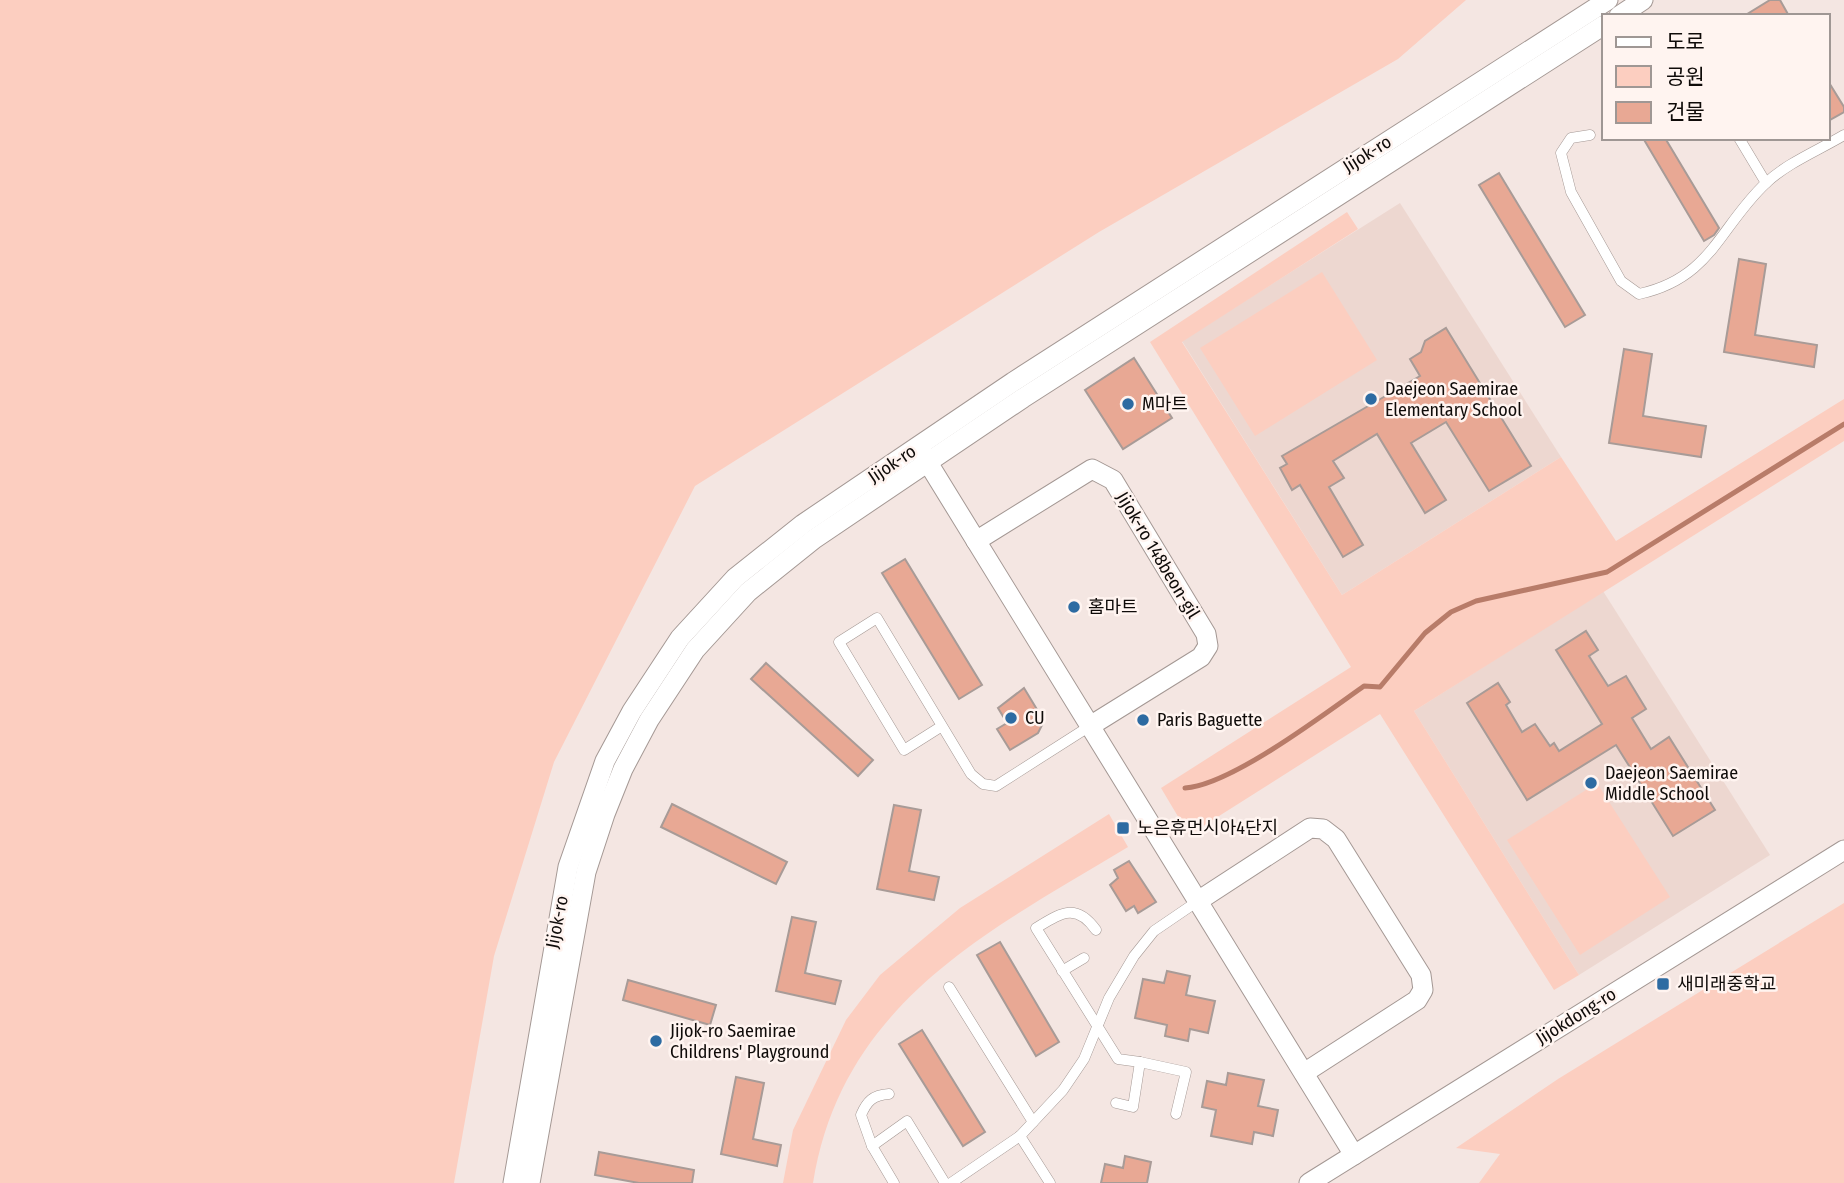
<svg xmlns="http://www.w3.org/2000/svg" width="1844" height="1183" font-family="'Fira Sans Condensed','Noto Sans KR',sans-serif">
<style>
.built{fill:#edd7d0}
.green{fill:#fccec0}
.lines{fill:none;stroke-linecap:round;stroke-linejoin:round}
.stream{stroke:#b87c69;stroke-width:5}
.building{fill:#e8a894;stroke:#a89b97;stroke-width:2}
.service-casing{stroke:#a49894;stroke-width:11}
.minor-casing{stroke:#a49894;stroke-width:21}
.service{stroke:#fff;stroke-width:10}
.minor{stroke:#fff;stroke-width:19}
.poi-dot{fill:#2d6ba2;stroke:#fff4f0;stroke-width:2.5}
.labels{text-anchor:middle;stroke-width:5;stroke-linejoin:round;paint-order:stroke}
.street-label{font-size:18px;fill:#0f0b09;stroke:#fff4f0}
.poi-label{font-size:18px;fill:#0f0b09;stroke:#fff4f0;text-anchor:start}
</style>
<rect width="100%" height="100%" fill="#f4e6e2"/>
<g class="built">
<polygon points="1400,203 1561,457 1342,595 1182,341"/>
<polygon points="1603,591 1770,855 1579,975 1414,711"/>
</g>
<g class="green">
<polygon points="0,0 1466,0 1398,59 1099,232 695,486 554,762 494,956 454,1183 0,1183"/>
<polygon points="1347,212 1358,229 1182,342 1342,595 1561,457 1616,541 1844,399 1844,441 1414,711 1579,975 1554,990 1380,714 1189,835 1161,788 1351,667 1150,342"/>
<polygon points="1322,272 1377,360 1255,436 1200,348"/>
<polygon points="1597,783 1670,897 1580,955 1507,840"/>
<path d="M1109,814L1128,847C987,932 842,1003 813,1183H783L793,1130L846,1020L880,975L960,908Z"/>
<polygon points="1844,903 1844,1183 1479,1183 1500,1154 1456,1148 1558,1079"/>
</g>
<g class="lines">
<path class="stream" d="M1185,788C1231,785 1323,715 1364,686L1380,687L1425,633L1451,612L1476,601L1607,572L1844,424"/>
</g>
<g class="building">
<polygon points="1770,0 1780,0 1789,16 1744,16"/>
<polygon points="1828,81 1844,107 1844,112 1828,121"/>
<polygon points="1643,138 1665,138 1719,228 1714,235 1704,241"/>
<polygon points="1499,173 1585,315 1565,327 1479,185"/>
<polygon points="1739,259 1766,264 1755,335 1817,345 1814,367 1724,352"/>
<polygon points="1446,328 1531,466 1489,491 1446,422 1411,443 1446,500 1425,513 1377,434 1333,461 1344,478 1329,487 1363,545 1343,557 1300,485 1292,490 1280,468 1287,464 1282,456 1420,376 1410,359 1421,352 1425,341"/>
<polygon points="1624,349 1652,354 1643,416 1706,426 1701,457 1609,443"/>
<polygon points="1134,358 1172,418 1123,449 1085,390"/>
<polygon points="905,559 982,685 959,699 882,573"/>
<polygon points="1586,631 1598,650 1589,656 1608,686 1626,676 1646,709 1632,718 1651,749 1669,737 1715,810 1673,836 1616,745 1527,800 1467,703 1498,683 1510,702 1506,705 1522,732 1535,724 1550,746 1554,743 1559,751 1602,724 1556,650"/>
<polygon points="766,663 873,760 858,776 751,679"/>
<polygon points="1024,688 1044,721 1038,733 1010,750 997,729 1007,723 998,708"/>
<polygon points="672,804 787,862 776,884 661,827"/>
<polygon points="894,805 921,810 909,871 939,877 934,900 877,889"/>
<polygon points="1129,861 1156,902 1138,913 1134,906 1126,911 1110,885 1118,878 1114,870"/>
<polygon points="792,917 816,922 805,973 841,981 835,1004 776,991"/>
<polygon points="1000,942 1059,1042 1036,1056 977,955"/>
<polygon points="1167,971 1190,976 1186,995 1215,1001 1208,1033 1190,1029 1188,1041 1165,1036 1167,1025 1135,1018 1143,979 1164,983"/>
<polygon points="628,980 716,1005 710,1025 623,1000"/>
<polygon points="922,1030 985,1132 963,1146 899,1044"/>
<polygon points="1228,1073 1264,1080 1258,1106 1278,1110 1273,1136 1254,1132 1252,1144 1211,1136 1216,1110 1202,1107 1207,1081 1226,1085"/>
<polygon points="736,1077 764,1083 753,1139 781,1145 777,1166 721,1154"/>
<polygon points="599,1152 694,1170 692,1183 639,1183 595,1175"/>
<polygon points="1125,1156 1151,1162 1147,1183 1101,1183 1105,1164 1123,1168"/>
</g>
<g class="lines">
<g class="service-casing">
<g id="service">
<path d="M1590,135L1571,138L1561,153L1571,192L1621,281L1639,294C1712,278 1719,227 1766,183C1787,163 1819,150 1844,135"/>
<polyline points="1739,138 1766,183"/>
<polyline points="942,726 904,750 839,642 877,618 971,774 983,784 996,786 1090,726"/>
<path d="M1096,930C1076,902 1061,913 1036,928L1118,1059L1140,1062"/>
<polyline points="1062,971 1084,958"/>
<polyline points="949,987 1033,1122"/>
<polyline points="1116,1103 1133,1107 1140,1062 1186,1072 1176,1114"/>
<polyline points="1020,1136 1050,1183"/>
<path d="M872,1146L861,1115C867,1101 873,1095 889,1094"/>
<polyline points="894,1183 872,1146 907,1121 945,1183"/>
<polyline points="951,1183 1020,1136 1063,1090 1084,1059 1109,998 1134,956 1154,931 1198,901"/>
</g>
</g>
<g class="minor-casing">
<g id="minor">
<polyline points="1619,16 1643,0"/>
<polyline points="922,453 1354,1155"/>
<polyline points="976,541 1092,469 1113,480 1206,634 1208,646 1201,657 1090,726"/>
<polyline points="1198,901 1310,828 1323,829 1336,839 1421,975 1423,990 1417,1000 1304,1073"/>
<polyline points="513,1183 568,867 605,761 632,711 680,638 735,578 803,524 1013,382 1608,0"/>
<polyline points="530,1183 586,872 605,814 623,769 649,720 695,650 748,592 814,539 1023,398 1604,25"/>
<polyline points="1309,1183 1844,850"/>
</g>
</g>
<use href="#service" class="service"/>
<use href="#minor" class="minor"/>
</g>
<g class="poi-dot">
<circle cx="1371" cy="399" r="7"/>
<circle cx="1128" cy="404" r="7"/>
<circle cx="1074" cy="607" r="7"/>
<circle cx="1011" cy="718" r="7"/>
<circle cx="1143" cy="720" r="7"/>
<circle cx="1591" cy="783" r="7"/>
<rect x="1116" y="821" width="14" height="14" rx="3.5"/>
<rect x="1656" y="977" width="14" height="14" rx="3.5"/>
<circle cx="656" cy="1041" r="7"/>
</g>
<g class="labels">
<g class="street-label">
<text transform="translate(1367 154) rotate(-32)" y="6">Jijok-ro</text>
<text transform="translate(892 464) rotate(-34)" y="6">Jijok-ro</text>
<text transform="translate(1158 555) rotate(59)" y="6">Jijok-ro 148beon-gil</text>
<text transform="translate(557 922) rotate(-79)" y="6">Jijok-ro</text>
<text transform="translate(1576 1016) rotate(-32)" y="6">Jijokdong-ro</text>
</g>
<g class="poi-label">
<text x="1385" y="395">Daejeon Saemirae<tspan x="1385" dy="21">Elementary School</tspan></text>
<text x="1142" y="410">M마트</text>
<text x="1088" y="613">홈마트</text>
<text x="1025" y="724">CU</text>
<text x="1157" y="726">Paris Baguette</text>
<text x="1605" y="779">Daejeon Saemirae<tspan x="1605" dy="21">Middle School</tspan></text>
<text x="1137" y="834">노은휴먼시아4단지</text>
<text x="1677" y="990">새미래중학교</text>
<text x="670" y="1037">Jijok-ro Saemirae<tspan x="670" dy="21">Childrens' Playground</tspan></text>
</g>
</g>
<rect x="1602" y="14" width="228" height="126" fill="#fff4f0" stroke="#9f9794" stroke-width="2"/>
<rect x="1616" y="37" width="35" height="10" fill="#ffffff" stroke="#9f9794" stroke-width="2"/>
<text x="1666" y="49" font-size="21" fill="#0f0b09">도로</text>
<rect x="1616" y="66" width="35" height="21" fill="#fccec0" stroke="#9f9794" stroke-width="2"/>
<text x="1666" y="84" font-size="21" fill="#0f0b09">공원</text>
<rect x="1616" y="102" width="35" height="21" fill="#e8a894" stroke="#9f9794" stroke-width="2"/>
<text x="1666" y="119" font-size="21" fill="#0f0b09">건물</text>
</svg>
